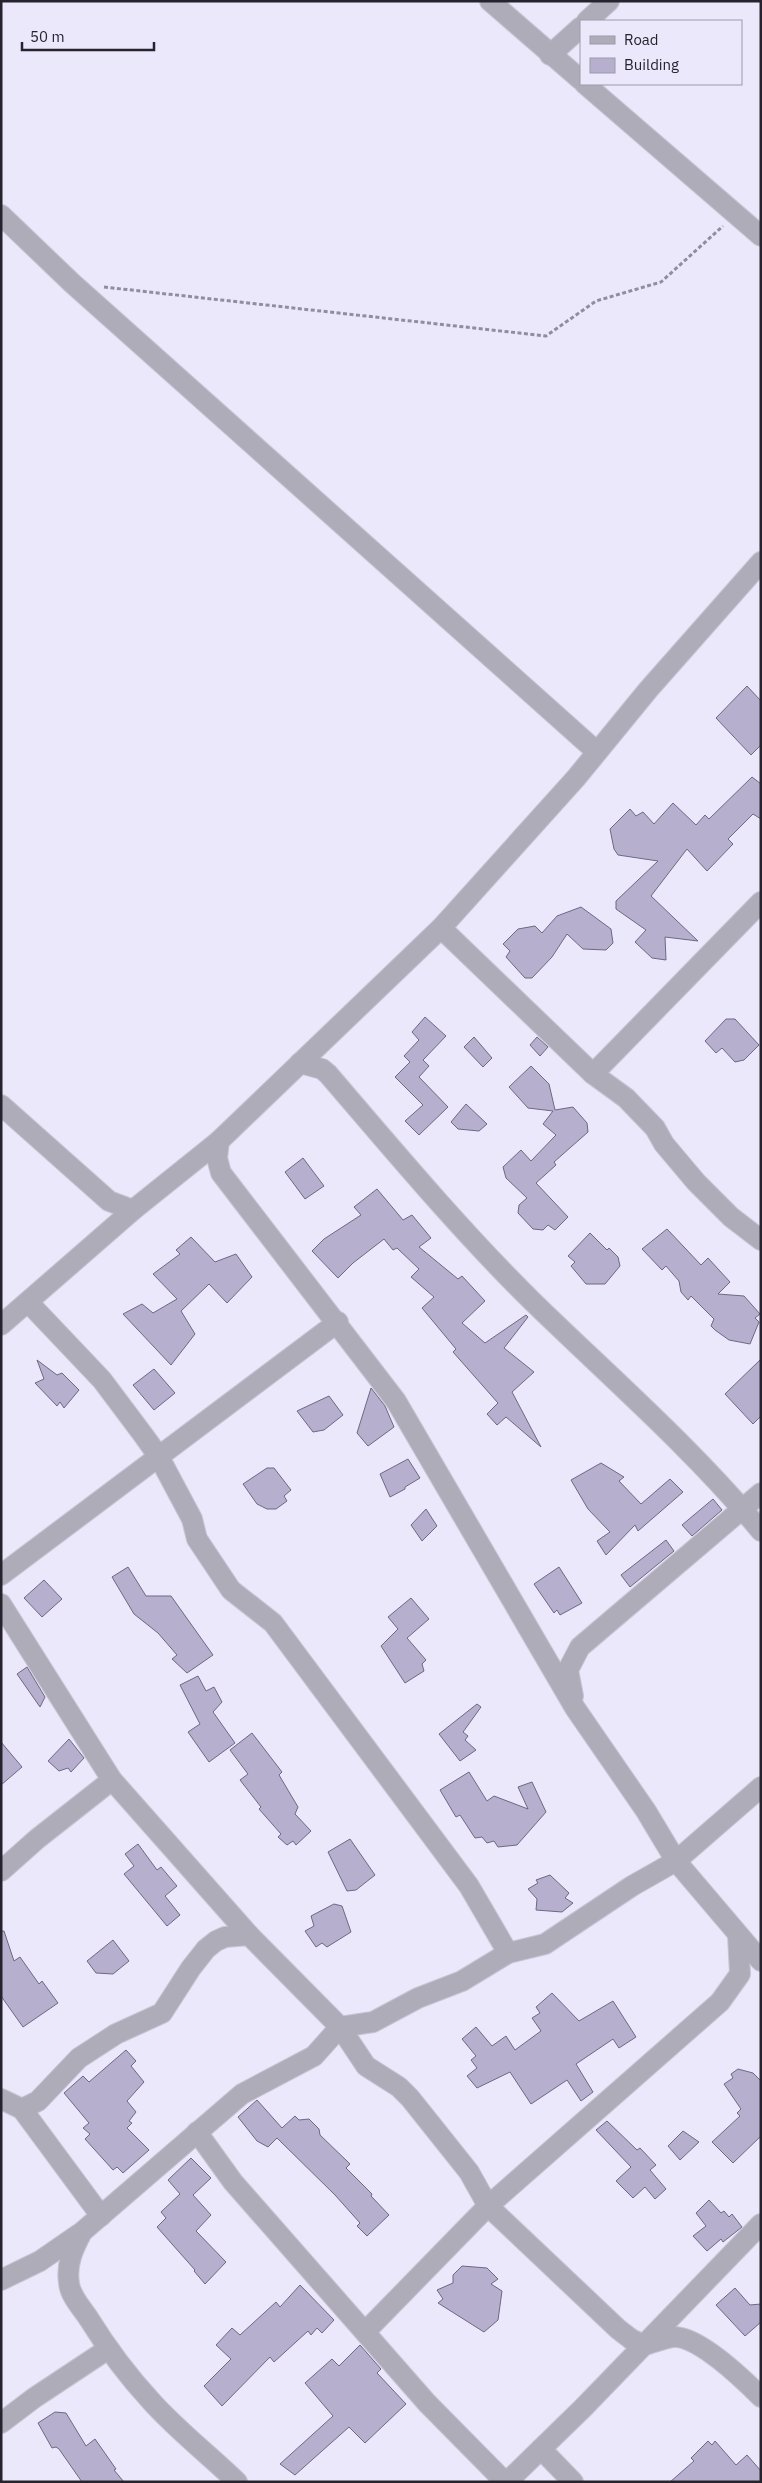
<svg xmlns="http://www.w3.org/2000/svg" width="762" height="2483" font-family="'IBM Plex Sans',sans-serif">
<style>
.building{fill:#b6afce;stroke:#6f6884}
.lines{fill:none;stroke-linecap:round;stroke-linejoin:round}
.minor-casing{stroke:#c8c5d6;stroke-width:22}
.path{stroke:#918d9d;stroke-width:3;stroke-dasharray:4 2.5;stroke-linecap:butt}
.minor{stroke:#afacba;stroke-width:20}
</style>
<rect width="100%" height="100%" fill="#ece8fb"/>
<g class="building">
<polygon points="747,686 761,701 761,745 751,755 716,718"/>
<polygon points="752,777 761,784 761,819 753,814 728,839 733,844 707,871 687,849 651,896 698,941 665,937 666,960 652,958 635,942 646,930 616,909 616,901 658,861 618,855 614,849 610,829 630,809 636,816 643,812 654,824 673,803 696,825 705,815 709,819"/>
<polygon points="581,907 611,929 613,943 606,950 583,949 567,934 552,957 532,978 525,978 506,957 510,951 503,944 518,929 535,926 542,933 557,916"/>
<polygon points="425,1017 446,1036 423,1060 429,1066 419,1077 448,1107 419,1135 405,1121 423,1105 395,1077 410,1062 404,1056 419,1040 412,1032"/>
<polygon points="726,1019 735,1019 759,1045 744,1060 735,1062 722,1048 716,1053 705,1041"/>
<polygon points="474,1037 492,1058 483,1067 464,1047"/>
<polygon points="537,1037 548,1047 540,1056 530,1045"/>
<polygon points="531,1066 549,1084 555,1110 573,1107 587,1123 588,1132 554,1162 556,1165 536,1183 568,1217 555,1230 548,1225 543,1230 533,1229 518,1213 519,1205 527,1198 506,1178 503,1167 521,1150 531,1161 556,1135 543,1124 553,1111 528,1108 509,1087"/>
<polygon points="466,1104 487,1124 479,1131 458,1129 451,1122"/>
<polygon points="303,1158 324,1186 305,1199 285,1172"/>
<polygon points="377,1189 403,1220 412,1215 431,1238 419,1247 458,1279 462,1276 485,1301 462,1323 485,1343 526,1315 528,1317 504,1348 534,1372 512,1392 541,1447 506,1417 497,1425 487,1414 498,1403 453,1352 456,1349 422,1308 434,1297 411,1277 419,1269 397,1248 393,1250 384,1239 353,1263 338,1278 312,1251 324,1239 361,1215 354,1207"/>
<polygon points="667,1229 701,1265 708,1258 730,1282 718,1294 744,1296 760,1314 755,1318 759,1322 750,1344 729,1340 715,1330 711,1326 714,1319 691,1296 688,1300 681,1292 679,1281 666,1266 662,1270 642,1249"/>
<polygon points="590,1233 607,1250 609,1248 618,1257 620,1266 605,1284 586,1284 571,1266 575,1262 568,1256"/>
<polygon points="191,1237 215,1262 236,1254 252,1277 227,1303 209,1284 181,1311 195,1334 171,1365 123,1314 142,1304 153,1313 177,1299 153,1274 180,1254 176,1250"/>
<polygon points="761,1359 761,1416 753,1424 725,1394"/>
<polygon points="37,1360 57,1375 62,1373 79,1390 64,1408 60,1402 57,1406 35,1383 44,1379"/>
<polygon points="154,1369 175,1393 154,1410 133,1385"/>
<polygon points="371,1388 385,1406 394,1427 368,1446 357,1433"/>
<polygon points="329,1396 343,1415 324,1430 313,1432 297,1411"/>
<polygon points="408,1459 420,1478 405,1487 405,1489 390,1497 380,1474"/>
<polygon points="601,1463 624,1477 619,1481 641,1504 670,1479 683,1492 638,1531 635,1525 606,1555 597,1541 610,1532 588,1509 571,1480"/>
<polygon points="267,1468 274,1468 291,1490 284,1496 287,1501 276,1509 267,1509 257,1504 243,1484"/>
<polygon points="713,1499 722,1510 692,1536 682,1525"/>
<polygon points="426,1509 437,1526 422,1541 411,1525"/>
<polygon points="666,1540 674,1551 630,1587 621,1575"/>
<polygon points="128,1567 146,1596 171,1596 213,1655 187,1673 172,1659 177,1655 158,1633 134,1614 112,1577"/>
<polygon points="559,1567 582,1603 560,1615 557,1610 554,1613 534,1584"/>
<polygon points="44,1580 62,1599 42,1617 24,1598"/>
<polygon points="411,1598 429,1619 407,1638 426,1660 422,1664 424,1671 405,1683 381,1646 398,1629 388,1617"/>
<polygon points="27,1667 45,1697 40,1707 17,1674"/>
<polygon points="198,1676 206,1691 214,1687 222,1702 213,1712 235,1743 209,1762 188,1732 200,1724 180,1685"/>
<polygon points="477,1704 481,1707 463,1732 468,1736 465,1740 476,1750 460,1761 439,1734"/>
<polygon points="252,1733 282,1772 279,1775 298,1807 295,1814 311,1831 296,1845 293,1841 287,1845 278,1837 281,1834 259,1809 261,1807 240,1780 248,1774 230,1750"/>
<polygon points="69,1739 84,1758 71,1772 68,1768 59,1771 48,1761"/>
<polygon points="1,1742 22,1767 1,1785"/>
<polygon points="469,1772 487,1801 494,1796 528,1809 518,1787 532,1782 546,1812 517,1845 498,1847 494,1841 487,1843 482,1837 475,1838 460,1815 456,1817 440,1790"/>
<polygon points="350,1839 375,1875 356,1890 347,1891 328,1852"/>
<polygon points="138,1844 157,1870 161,1867 177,1886 165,1896 180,1915 167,1926 124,1874 134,1866 125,1854"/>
<polygon points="550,1875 569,1893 565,1898 573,1903 562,1912 536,1910 537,1899 528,1889 538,1883 536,1880"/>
<polygon points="334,1904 342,1906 351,1932 327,1947 322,1943 316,1947 305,1931 314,1926 311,1916"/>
<polygon points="1,1931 4,1931 14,1961 20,1957 39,1984 42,1981 58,2003 23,2027 1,1996"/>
<polygon points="113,1940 129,1961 113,1974 96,1973 87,1961"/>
<polygon points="552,1993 579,2021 613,2001 636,2037 619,2048 613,2039 576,2064 593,2092 581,2101 567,2080 531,2104 510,2072 477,2088 467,2076 477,2068 471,2060 476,2056 462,2039 476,2027 492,2046 506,2036 515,2050 541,2031 532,2018 540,2013 536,2007"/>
<polygon points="126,2050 136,2061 131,2066 144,2082 127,2101 136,2112 129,2121 132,2123 127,2128 149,2150 123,2173 117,2167 113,2170 85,2139 90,2134 83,2128 89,2123 64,2093 83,2076 89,2082"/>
<polygon points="738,2069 753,2073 761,2081 761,2136 733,2163 712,2142 740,2116 737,2113 741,2109 724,2084 733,2078 731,2074"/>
<polygon points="257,2100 282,2128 295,2116 299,2120 309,2119 319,2129 320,2135 350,2164 346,2168 372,2194 371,2196 389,2215 367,2236 357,2226 360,2223 335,2195 277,2138 268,2147 257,2141 238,2117"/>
<polygon points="607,2121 637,2150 640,2148 656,2165 650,2170 666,2189 655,2199 645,2187 633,2198 616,2181 631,2167 596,2130"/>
<polygon points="683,2131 699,2142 680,2160 668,2146"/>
<polygon points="191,2158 211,2178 193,2195 211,2215 196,2231 226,2262 205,2284 194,2271 195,2270 157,2227 166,2218 161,2212 180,2194 168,2180"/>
<polygon points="709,2200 721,2213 724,2211 729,2217 732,2214 742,2227 723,2242 721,2239 707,2251 693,2236 706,2226 696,2213"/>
<polygon points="462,2266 487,2268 498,2279 491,2284 502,2291 498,2320 484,2332 438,2303 443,2299 437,2290 453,2283 453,2275"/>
<polygon points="300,2285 334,2320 322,2333 317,2328 311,2335 308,2331 274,2362 270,2357 222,2406 204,2386 231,2359 216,2345 232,2328 240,2335 276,2302 280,2307"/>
<polygon points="735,2288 750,2305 761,2304 761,2322 745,2336 716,2305"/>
<polygon points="360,2345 381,2369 377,2373 406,2404 365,2443 349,2427 295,2475 280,2464 333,2416 305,2383 332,2359 339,2366"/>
<polygon points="55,2412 66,2413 86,2446 95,2439 116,2469 114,2470 124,2482 82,2482 59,2449 56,2447 52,2448 38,2423"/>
<polygon points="708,2441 712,2445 715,2441 736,2465 747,2455 761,2471 761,2482 670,2482 694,2461 691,2458"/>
</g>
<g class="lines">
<g class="minor-casing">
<g id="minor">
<polyline points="490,1 581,80"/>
<polyline points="587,21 609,1"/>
<polyline points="550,55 581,27"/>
<polyline points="585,84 761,236"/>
<polyline points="1,215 72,283 597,752"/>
<polyline points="441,928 593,1074 626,1098 655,1128 664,1144 696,1182 731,1217 761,1240"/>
<path d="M300,1063L322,1069L328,1074C394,1151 460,1230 532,1301C610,1377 692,1448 761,1531"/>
<polyline points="593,1074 761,902"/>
<polyline points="1,1105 109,1201 133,1210"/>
<polyline points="219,1141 217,1158 221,1173 396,1401 575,1708 646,1811 676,1861 761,1961"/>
<polyline points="28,1302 102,1380 144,1436 159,1457 192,1519 197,1539 231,1590 273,1623 469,1886 508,1953"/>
<polyline points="1,1325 133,1210 219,1141 441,928 576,778 648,690 761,562"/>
<polyline points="1,1575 338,1322"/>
<polyline points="1,1604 112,1780 249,1935"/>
<polyline points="573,1696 568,1670 580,1647 761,1493"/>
<polyline points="1,1871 37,1839 112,1780"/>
<polyline points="1,2099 22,2109 101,2216"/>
<path d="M22,2109L38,2101L79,2058L116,2034L162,2013L191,1968L206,1949L216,1941L225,1937L249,1935L340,2027L366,2066L399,2087L410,2098L469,2172L488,2206L618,2329L631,2339L644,2345C653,2343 664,2338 673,2337C698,2335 744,2380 761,2397"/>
<polyline points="197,2132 233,2182 427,2403 505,2482"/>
<polyline points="1,2280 40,2261 79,2234"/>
<polyline points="365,2332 488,2206 720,2002 740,1974 738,1936"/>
<polyline points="1,2423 34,2398 108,2349"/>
<polyline points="541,2449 573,2482"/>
<path d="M237,2482C209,2455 177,2430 151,2401C127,2375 107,2348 89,2319C82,2308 70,2296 69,2283C66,2264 73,2249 82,2232L242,2094L314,2056L340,2027L373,2022L418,1998L462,1981L508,1953L545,1944L632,1886L676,1861L761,1787"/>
<polyline points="507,2482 583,2408 761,2224"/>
</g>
</g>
<polyline class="path" points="104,287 546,336 596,301 661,282 723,226"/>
<use href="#minor" class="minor"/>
</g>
<rect width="762" height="2483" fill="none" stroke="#26232f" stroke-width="5"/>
<rect x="580" y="20" width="162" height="65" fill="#ece8fb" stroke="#9d99a9"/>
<rect x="590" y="36" width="25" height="8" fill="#afacba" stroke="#9d99a9"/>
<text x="624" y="45" font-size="15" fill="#26232f">Road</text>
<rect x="590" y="58" width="25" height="15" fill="#b6afce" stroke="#9d99a9"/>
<text x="624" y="70" font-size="15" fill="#26232f">Building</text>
<path d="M22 42v8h132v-8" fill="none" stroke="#26232f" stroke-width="2.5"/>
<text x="30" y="42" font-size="15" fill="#26232f" stroke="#ece8fb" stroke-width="4" paint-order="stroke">50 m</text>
</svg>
